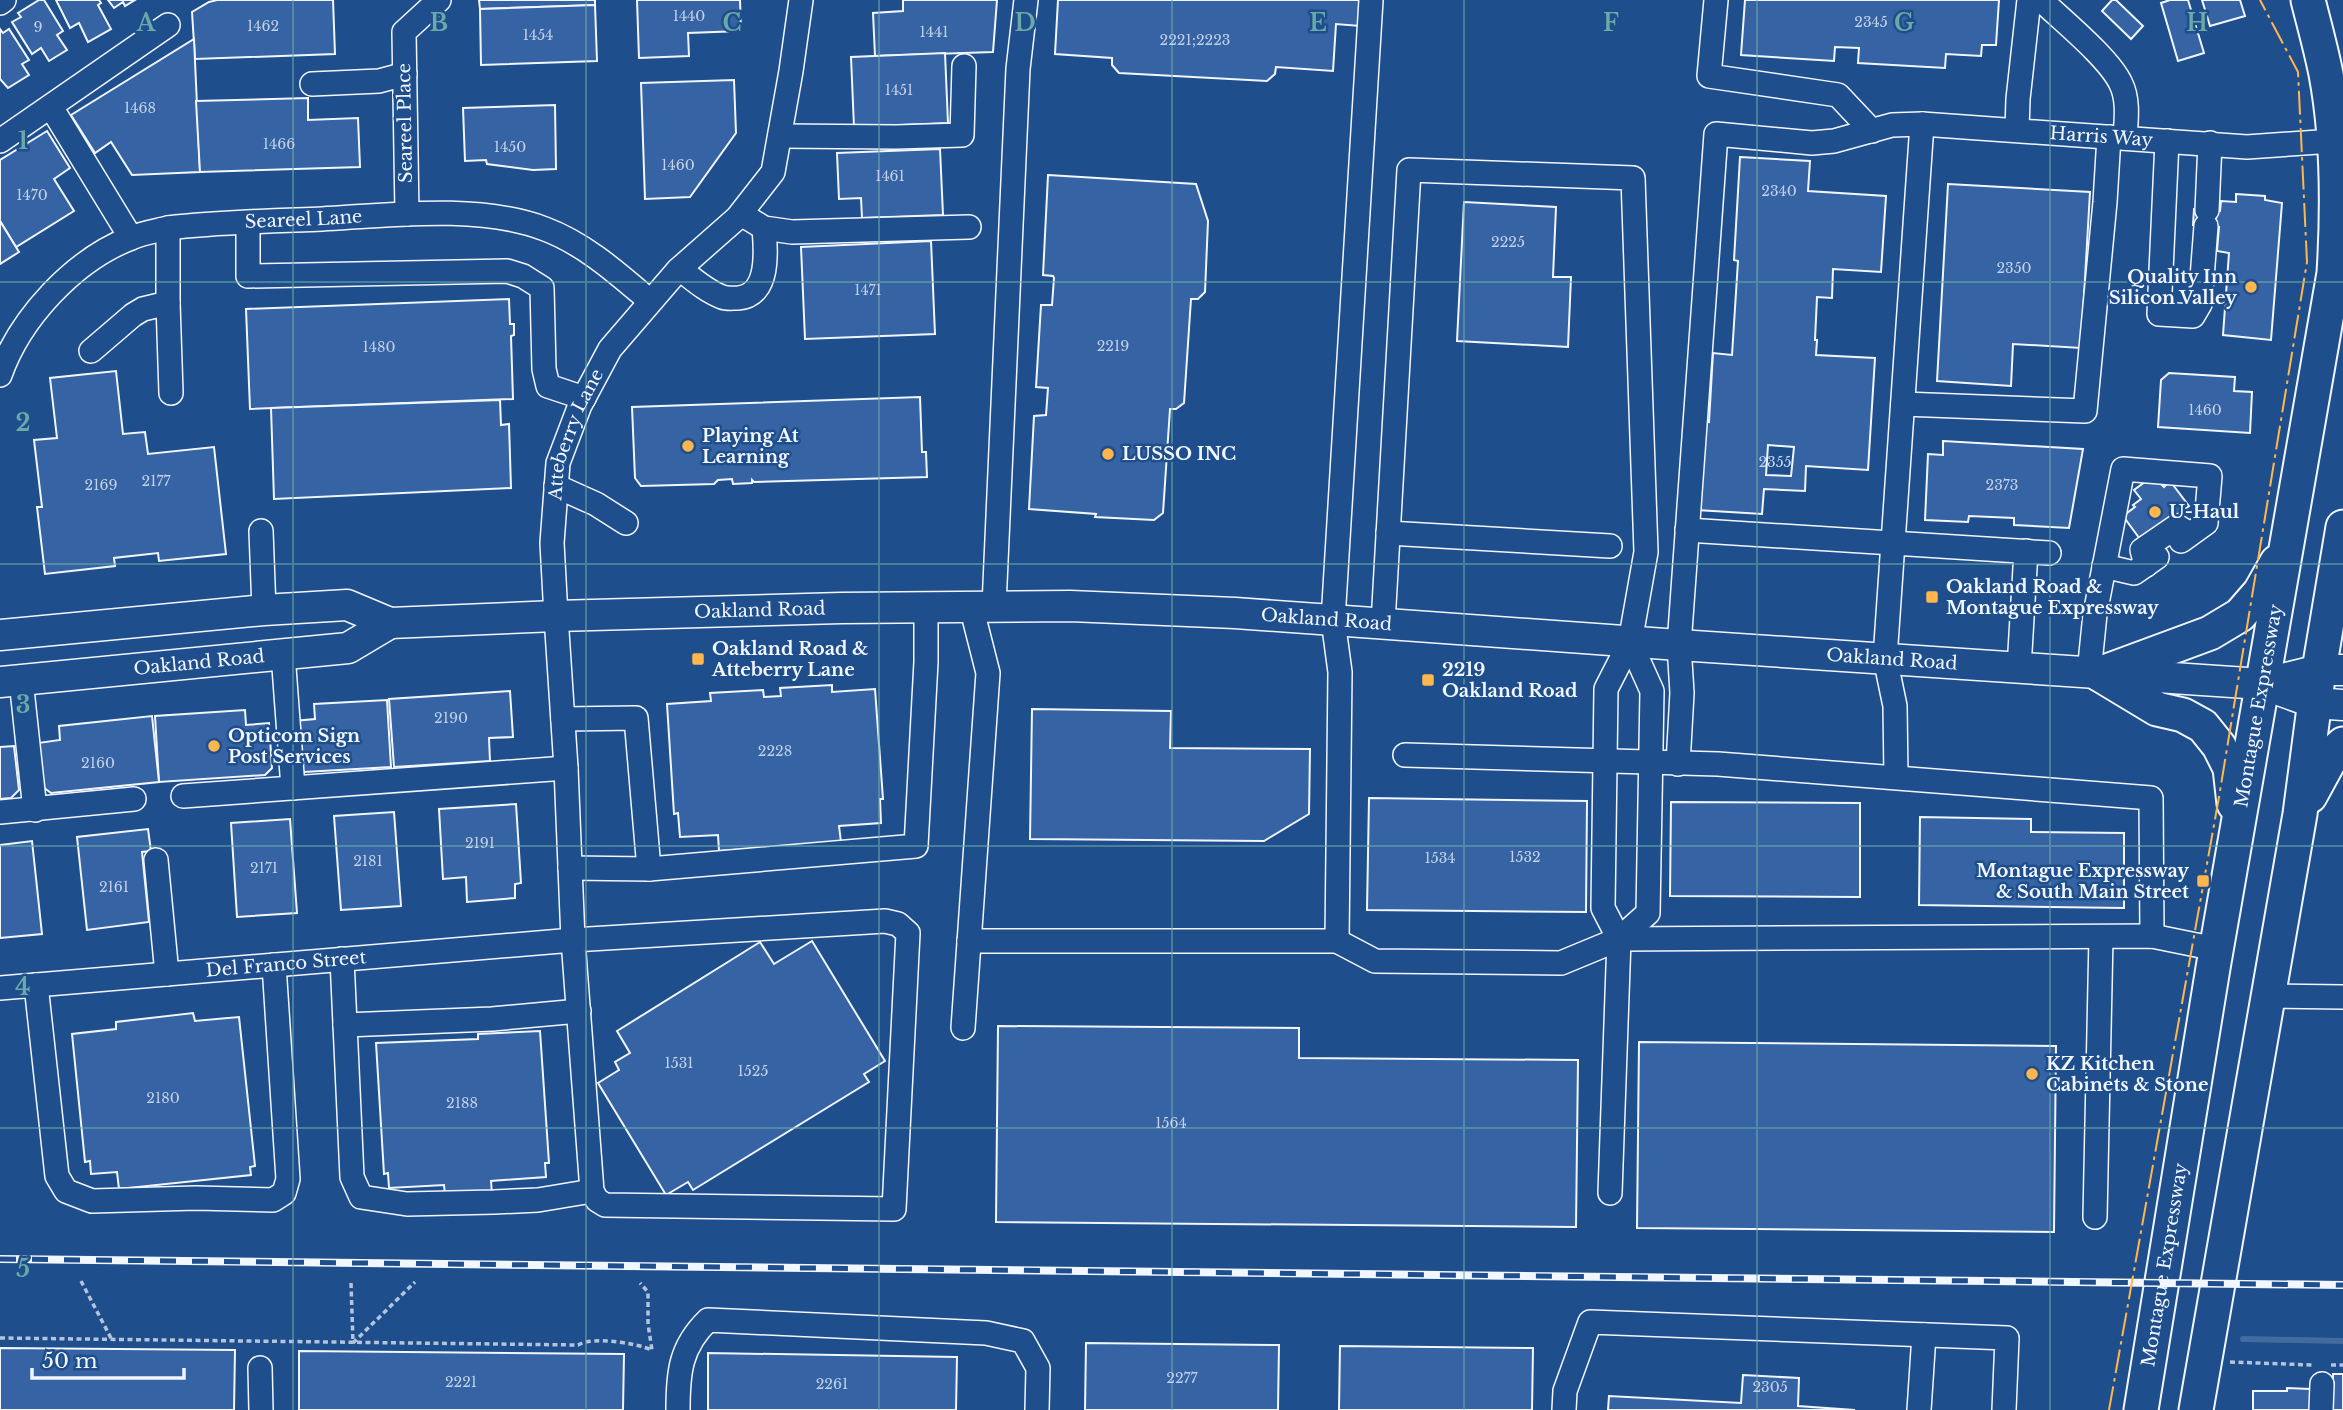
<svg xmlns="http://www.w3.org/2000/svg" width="2343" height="1410" font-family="'Libre Baskerville',serif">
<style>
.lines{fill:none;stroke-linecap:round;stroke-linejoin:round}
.stream{stroke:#446ba0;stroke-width:6}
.building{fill:#3563a3;stroke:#f2f6ff;stroke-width:2;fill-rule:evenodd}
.minor-casing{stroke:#f2f6ff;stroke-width:26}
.major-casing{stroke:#f2f6ff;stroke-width:33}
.highway-casing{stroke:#f2f6ff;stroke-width:37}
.path{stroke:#b3c4dc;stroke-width:3.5;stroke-dasharray:5 3.5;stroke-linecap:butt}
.minor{stroke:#1f4e8c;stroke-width:23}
.major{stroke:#1f4e8c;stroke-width:30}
.highway{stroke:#1f4e8c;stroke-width:33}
.rail-casing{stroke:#f2f6ff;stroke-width:8}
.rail{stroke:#1f4e8c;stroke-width:5;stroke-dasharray:16;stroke-linecap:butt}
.power{stroke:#ffb74d;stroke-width:2;stroke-dasharray:24 5 3.5 5;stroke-linecap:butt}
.grid{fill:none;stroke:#6aa9a8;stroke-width:2;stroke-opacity:0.55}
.poi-dot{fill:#ffb74d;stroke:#1f4e8c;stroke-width:2.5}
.labels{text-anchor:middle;stroke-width:5;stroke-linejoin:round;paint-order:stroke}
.number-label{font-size:14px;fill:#c3d1e8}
.street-label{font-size:18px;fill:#f2f6ff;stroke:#1f4e8c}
.poi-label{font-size:18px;font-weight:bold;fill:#f2f6ff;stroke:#1f4e8c;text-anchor:start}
.grid-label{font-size:23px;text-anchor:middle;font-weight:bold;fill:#6aa9a8;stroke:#1f4e8c;stroke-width:5;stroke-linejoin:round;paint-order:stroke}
</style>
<rect width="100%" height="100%" fill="#1f4e8c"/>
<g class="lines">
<polyline class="stream" points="2243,1339 2343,1341"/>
</g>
<g class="building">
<polygon points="39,0 44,0 63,31 57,35 67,50 49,61 41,48 32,54 12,22 21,17 18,13"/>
<polygon points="56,0 99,0 101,3 98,5 111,29 88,42 79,23 70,28"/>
<polygon points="108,0 135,0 125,6 123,2 114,8"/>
<polygon points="217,0 333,0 335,54 195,59 192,12 209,2"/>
<polygon points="479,0 595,0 595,5 480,9"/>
<polygon points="637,0 740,0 741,31 688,33 689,56 639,58"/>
<polygon points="903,0 997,0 993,52 875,56 873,13 903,11"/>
<polygon points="1058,0 1362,0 1360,26 1336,24 1333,71 1276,67 1275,74 1267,81 1119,73 1112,65 1112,58 1055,54"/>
<polygon points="1745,0 1999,0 1996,45 1982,45 1981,56 1946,54 1945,68 1858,63 1859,48 1835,47 1834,61 1741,55"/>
<polygon points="2112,0 2116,0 2143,26 2131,39 2102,11"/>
<polygon points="2170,0 2188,0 2204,53 2178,61 2161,3"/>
<polygon points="2202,0 2240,0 2245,16 2210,26"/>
<polygon points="595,5 597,61 481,65 480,9"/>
<polygon points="0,29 3,33 9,29 29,60 22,64 29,75 8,88 0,79"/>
<polygon points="194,39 200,172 132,175 111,142 95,153 71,115"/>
<polygon points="945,53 948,123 854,127 851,57"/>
<polygon points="734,80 736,133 690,197 645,199 641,83"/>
<polygon points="308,98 308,120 358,118 360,167 200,172 196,101"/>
<polygon points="555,105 556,169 533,170 487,164 486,160 465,161 463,108"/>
<polygon points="47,131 70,168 54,179 74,211 16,247 0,221 0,160"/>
<polygon points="940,149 943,215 862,218 861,198 839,199 837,153"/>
<path d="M1740,157L1810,161L1808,191L1886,196L1881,272L1833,269L1832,298L1817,297L1815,340H1817L1816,355L1875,358L1868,470L1806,466L1805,491L1764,489L1762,514L1697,510L1703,421L1709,422L1713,353L1732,355L1738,261L1734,260ZM1768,445L1794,447L1791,476L1766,475Z"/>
<polygon points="1048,175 1196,184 1208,221 1205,292 1198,299 1191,299 1184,403 1176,409 1170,409 1163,513 1154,520 1095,517 1096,514 1029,509 1034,416 1046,415 1048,388 1036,387 1041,305 1052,305 1054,278 1053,276 1043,275"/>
<polygon points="1948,184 2090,192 2081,348 2013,344 2011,386 1937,381"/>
<polygon points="2236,194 2265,196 2265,200 2282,203 2271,340 2223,335 2229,253 2217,251 2219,227 2193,225 2194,209 2220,211 2221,201 2236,202"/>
<polygon points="1464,202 1556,207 1553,277 1571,277 1568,347 1457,341"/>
<polygon points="0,221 19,252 0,264"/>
<polygon points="931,241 935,334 805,339 801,247"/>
<polygon points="509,299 510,324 514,324 514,335 511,336 513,399 250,409 246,309"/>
<polygon points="116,371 123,434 145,432 148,454 214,447 226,554 159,561 158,553 114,558 115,566 45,574 37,507 42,507 34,440 57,438 50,378"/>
<polygon points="2169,373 2235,377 2234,391 2252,392 2250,433 2158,427 2161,380"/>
<polygon points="920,397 922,452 926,452 927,477 754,482 752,480 752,483 733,484 732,479 718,480 714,484 641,486 635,478 632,407"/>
<polygon points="500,400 501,425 509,424 511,488 274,499 271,408"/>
<polygon points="1943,441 2083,449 2069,528 2014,525 2014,518 1969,516 1968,522 1925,520 1928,454 1943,455"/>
<polygon points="2153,476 2164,487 2170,481 2189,506 2153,533 2140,539 2123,516 2135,507 2133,505 2141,499 2134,490"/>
<polygon points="832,685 832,692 875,689 883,799 880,799 881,823 839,826 841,842 719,851 718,835 680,837 678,813 674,814 667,704 711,701 710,693 763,690 764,697 781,696 780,688"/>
<polygon points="510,691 513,737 489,738 490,761 394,767 389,699"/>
<polygon points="387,700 391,767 304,772 297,765 294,721 315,719 314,704"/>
<polygon points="1032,709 1171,711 1170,748 1310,749 1309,814 1264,841 1030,839"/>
<polygon points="245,710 246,725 269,723 272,768 265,775 159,782 155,716"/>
<polygon points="152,716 159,782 51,793 43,787 38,743 60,740 59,726"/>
<polygon points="14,746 19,790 11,798 0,799 0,747"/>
<polygon points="1369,798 1587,801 1586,912 1367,910"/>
<polygon points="1671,802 1860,803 1860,897 1670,896"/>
<polygon points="516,804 521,883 515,884 515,898 467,902 466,877 443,879 439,809"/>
<polygon points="394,812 401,906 341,910 334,816"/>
<polygon points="1920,817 2031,819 2031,832 2124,833 2124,908 1919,905"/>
<polygon points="290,819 297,913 237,917 231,823"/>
<polygon points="148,829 151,851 142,852 149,922 87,930 77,837"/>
<polygon points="32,841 42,934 0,938 0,845"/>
<polygon points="812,941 885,1061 864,1074 869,1082 693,1190 688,1182 666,1195 598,1083 619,1070 615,1062 630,1053 617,1031 760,942 774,964"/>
<polygon points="193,1013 195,1021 239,1017 255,1166 250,1167 251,1175 119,1189 117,1172 91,1174 90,1161 85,1162 72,1034 116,1029 116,1022"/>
<polygon points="998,1026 1299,1028 1299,1058 1578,1060 1576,1227 996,1222"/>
<polygon points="540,1031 549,1163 545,1163 546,1177 491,1181 492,1194 445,1195 444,1185 389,1188 388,1173 384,1174 376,1043 478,1039 478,1034"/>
<polygon points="1639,1042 2056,1046 2054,1232 1637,1228"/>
<polygon points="1086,1343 1279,1345 1278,1410 1085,1410"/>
<polygon points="1340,1346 1533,1348 1532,1410 1339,1410"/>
<polygon points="0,1348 235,1350 234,1410 0,1410"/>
<polygon points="299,1351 624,1354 623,1410 299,1410"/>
<polygon points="708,1353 957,1357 956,1410 708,1410"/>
<rect x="2333" y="1374" width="10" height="36"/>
<polygon points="1743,1375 1799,1378 1798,1406 1855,1410 1608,1410 1609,1396 1741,1403"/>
<polygon points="2287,1388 2310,1389 2310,1410 2253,1410 2253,1391 2287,1391"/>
</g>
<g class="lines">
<g class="minor-casing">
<g id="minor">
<polyline points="1716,0 1709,76 1838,95 1872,131"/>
<path d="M2041,0C2062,20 2110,59 2121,84C2129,100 2126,121 2125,138"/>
<polyline points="0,3 4,0"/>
<polyline points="312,84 379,81 405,74"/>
<polyline points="51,107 131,238"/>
<polyline points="2017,130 2018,99 2029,0"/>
<polyline points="780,136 896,137 962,135 964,66"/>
<polyline points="0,141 168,25"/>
<polyline points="2167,141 2159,314 2193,316 2200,304 2206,226"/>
<polyline points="2207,210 2210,143"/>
<polyline points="407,214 404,32 439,0"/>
<polyline points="741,214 764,228 792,232 969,227"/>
<polyline points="248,223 248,276 507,271 523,276 542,288 544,369 548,386 584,398"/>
<path d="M680,269C693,279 706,291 722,297C727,299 732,298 738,298C770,296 766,250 764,228"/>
<polyline points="168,303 171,393"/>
<polyline points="91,351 133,315 143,309 168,303 168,228"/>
<path id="s1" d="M0,375C20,318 74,260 131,238C142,233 156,231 168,228C219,222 271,221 322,219C390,215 481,204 545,229C585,244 617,273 650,301"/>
<polyline points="1903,404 2085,411 2105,202 2109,137"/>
<polyline points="556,486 596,504 626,523"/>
<polyline points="1687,530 2049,553"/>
<polyline points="261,531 264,610"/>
<polyline points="1388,533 1610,546"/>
<polyline points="2146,565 2142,550 2177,526 2190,534"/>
<polyline points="2104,566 2134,573 2157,557"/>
<polyline points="994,606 1018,69 1026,0"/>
<polyline points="1383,623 1409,170 1633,178 1646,552 1630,642 1606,689 1603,908 1619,939 1610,1193"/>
<polyline points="283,654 293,788"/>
<polyline points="2019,668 2026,551"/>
<polyline points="2089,673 2095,614 2123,469 2210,476 2206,523 2181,541"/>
<polyline points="21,680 35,810"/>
<polyline points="563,719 636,718 649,869"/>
<polyline points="1405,755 1718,764 2151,798 2152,936"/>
<path id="s2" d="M1678,764L1682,693L1679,645L1716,134L1812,143L1834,141L1892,125L1922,124L2247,147L2333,141"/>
<polyline points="1896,777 1895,706 1885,658 1922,124"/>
<polyline points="183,796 566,768"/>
<polyline points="0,812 134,799"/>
<polyline points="156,860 167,974"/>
<polyline points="570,868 649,869 916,846 926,662 926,606"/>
<polyline points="1619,939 1648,913 1652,691 1630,642"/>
<polyline points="969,941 1337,941 1375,961 1561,963 1619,939 2152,936 2216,949"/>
<polyline points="1337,941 1340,672 1333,620 1371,0"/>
<polyline points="342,959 352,1177 361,1197 407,1204 494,1202 538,1200 592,1191"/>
<polyline points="36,985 57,1176 66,1191 92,1201 196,1198 273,1200 284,1193 288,1179 274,965"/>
<path id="s3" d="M0,988L573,940L885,921L898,924L908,933L894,1209L605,1205L597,1200L592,1191L573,940L566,768L556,616L552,543L558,463L580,405L610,349L678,270L737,218L773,172L791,71L801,0"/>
<polyline points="2269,996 2343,997"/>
<polyline points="345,1025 492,1019 579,1011"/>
<polyline points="963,1028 988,673 971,606"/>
<polyline points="2095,1217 2101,937"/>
<polyline points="260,1368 261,1410"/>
<path d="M678,1410C678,1373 680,1347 708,1320L986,1333L1023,1341L1038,1368L1037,1410"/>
<polyline points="1564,1410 1565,1391 1590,1322 2007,1338 2004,1410"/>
<polyline points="1919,1410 1924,1335"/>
<polyline points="2321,1410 2322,1384"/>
</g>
</g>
<g class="major-casing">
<g id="major">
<path id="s4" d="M0,635L264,610L347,605L390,623L556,616L841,608L1070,606L1235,613L1679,645L2262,684L2319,670H2343"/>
<path id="s5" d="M0,682L348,648L390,623"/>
<polyline points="2262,684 2315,703 2343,705"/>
</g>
</g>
<g class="highway-casing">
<g id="highway">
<polyline points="2099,674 2210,633 2240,615 2260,592 2277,562"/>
<polyline points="2099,674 2157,709 2183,715 2203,726 2219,746 2230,768 2234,804"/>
<polyline points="2310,796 2334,752 2343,744"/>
<path id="s6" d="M2141,1410L2213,968L2334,273C2338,208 2338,138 2326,74C2321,49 2314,24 2308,0"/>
<polyline points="2196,1410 2300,814 2319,670 2343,527"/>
</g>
</g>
<g class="path">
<polyline points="81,1281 112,1340"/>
<polyline points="351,1283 353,1343"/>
<path d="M0,1338L578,1345C593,1336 635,1343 652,1350L648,1324V1292L640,1283"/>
<polyline points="353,1343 415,1282"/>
<polyline points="2230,1362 2313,1365"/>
<polyline points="2331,1365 2343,1365"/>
</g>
<use href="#minor" class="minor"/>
<use href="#major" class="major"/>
<use href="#highway" class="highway"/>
<g class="rail-casing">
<polyline id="rail" points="0,1259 2343,1285"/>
</g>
<use href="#rail" class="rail"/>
<polyline class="power" points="2109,1410 2219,797 2307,262 2298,72 2260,0"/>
</g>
<path class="grid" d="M293,0V1410M586,0V1410M879,0V1410M1172,0V1410M1464,0V1410M1757,0V1410M2050,0V1410M0,282H2343M0,564H2343M0,846H2343M0,1128H2343"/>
<g class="poi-dot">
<circle cx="2251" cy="287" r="7"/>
<circle cx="688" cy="446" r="7"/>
<circle cx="1108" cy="454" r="7"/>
<circle cx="2155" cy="512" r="7"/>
<rect x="1925" y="590" width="14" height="14" rx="3.5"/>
<rect x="691" y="652" width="14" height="14" rx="3.5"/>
<rect x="1421" y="673" width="14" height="14" rx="3.5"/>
<circle cx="214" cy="746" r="7"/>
<rect x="2196" y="874" width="14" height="14" rx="3.5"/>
<circle cx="2032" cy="1074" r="7"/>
</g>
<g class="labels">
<g class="number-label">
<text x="689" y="21">1440</text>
<text x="1871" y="27">2345</text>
<text x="263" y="31">1462</text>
<text x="38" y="32">9</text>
<text x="934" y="37">1441</text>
<text x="538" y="40">1454</text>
<text x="1195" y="45">2221;2223</text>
<text x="899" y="95">1451</text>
<text x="140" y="113">1468</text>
<text x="279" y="149">1466</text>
<text x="510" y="152">1450</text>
<text x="678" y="170">1460</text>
<text x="890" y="181">1461</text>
<text x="1779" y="196">2340</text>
<text x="32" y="200">1470</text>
<text x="1508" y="247">2225</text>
<text x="2014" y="273">2350</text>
<text x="868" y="295">1471</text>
<text x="1113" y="351">2219</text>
<text x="379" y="352">1480</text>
<text x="2205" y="415">1460</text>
<text x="1775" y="467">2355</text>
<text x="156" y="486">2177</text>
<text x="101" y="490">2169</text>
<text x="2002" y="490">2373</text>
<text x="451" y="723">2190</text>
<text x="775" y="756">2228</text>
<text x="98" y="768">2160</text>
<text x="480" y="848">2191</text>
<text x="1525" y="862">1532</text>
<text x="1440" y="863">1534</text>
<text x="368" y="866">2181</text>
<text x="264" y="873">2171</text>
<text x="114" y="892">2161</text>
<text x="679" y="1068">1531</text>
<text x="753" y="1076">1525</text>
<text x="163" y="1103">2180</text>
<text x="462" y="1108">2188</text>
<text x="1171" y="1128">1564</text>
<text x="1182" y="1383">2277</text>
<text x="461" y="1387">2221</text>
<text x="832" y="1389">2261</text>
<text x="1770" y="1392">2305</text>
</g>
<g class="street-label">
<text transform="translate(405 123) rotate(-91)" y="6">Seareel Place</text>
<text dy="6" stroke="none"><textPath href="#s2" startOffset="1020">Harris Way</textPath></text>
<text dy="6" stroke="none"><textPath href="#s1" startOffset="369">Seareel Lane</textPath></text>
<text dy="6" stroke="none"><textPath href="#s3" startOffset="2261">Atteberry Lane</textPath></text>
<text dy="6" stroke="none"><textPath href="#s4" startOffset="765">Oakland Road</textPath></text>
<text dy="6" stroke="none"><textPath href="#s4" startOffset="1332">Oakland Road</textPath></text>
<text dy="6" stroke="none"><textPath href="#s4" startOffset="1899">Oakland Road</textPath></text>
<text dy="6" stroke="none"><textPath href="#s5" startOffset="200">Oakland Road</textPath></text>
<text dy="6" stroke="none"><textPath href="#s6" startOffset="714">Montague Expressway</textPath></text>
<text dy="6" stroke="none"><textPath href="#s3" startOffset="287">Del Franco Street</textPath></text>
<text dy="6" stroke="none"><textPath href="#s6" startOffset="147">Montague Expressway</textPath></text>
</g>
<g class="poi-label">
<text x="2237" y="283" text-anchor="end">Quality Inn<tspan x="2237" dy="21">Silicon Valley</tspan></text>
<text x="702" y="442">Playing At<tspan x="702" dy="21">Learning</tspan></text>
<text x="1122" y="460">LUSSO INC</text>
<text x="2169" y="518">U-Haul</text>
<text x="1946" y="593">Oakland Road &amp;<tspan x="1946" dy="21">Montague Expressway</tspan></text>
<text x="712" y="655">Oakland Road &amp;<tspan x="712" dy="21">Atteberry Lane</tspan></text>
<text x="1442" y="676">2219<tspan x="1442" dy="21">Oakland Road</tspan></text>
<text x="228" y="742">Opticom Sign<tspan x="228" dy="21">Post Services</tspan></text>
<text x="2189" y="877" text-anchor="end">Montague Expressway<tspan x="2189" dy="21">&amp; South Main Street</tspan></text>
<text x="2046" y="1070">KZ Kitchen<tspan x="2046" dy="21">Cabinets &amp; Stone</tspan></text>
</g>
</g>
<g class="grid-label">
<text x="146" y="31">A</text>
<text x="439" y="31">B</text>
<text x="732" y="31">C</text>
<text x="1025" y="31">D</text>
<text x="1318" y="31">E</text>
<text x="1611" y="31">F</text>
<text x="1904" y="31">G</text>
<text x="2197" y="31">H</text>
<text x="23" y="149">1</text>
<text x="23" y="431">2</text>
<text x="23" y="713">3</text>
<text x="23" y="995">4</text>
<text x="23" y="1277">5</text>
</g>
<path d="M32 1368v10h152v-10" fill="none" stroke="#f2f6ff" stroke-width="3.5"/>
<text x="42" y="1368" font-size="21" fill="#f2f6ff" stroke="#1f4e8c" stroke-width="5" paint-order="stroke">50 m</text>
</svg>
